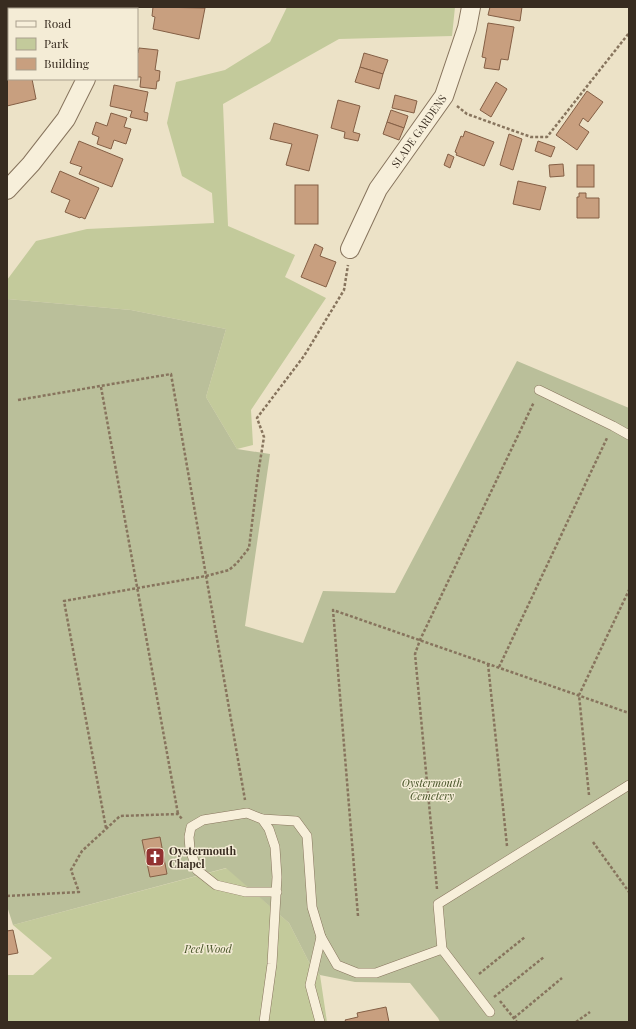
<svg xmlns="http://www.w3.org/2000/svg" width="636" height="1029" font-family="'Playfair Display',serif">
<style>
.green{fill:#c3ca9b}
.cemetery{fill:#babf9a}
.building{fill:#c89f7f;stroke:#845f45}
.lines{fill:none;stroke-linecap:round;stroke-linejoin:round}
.lane-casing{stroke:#87745d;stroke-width:10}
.street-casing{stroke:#87745d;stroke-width:20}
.path{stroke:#87745d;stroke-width:2.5;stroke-dasharray:3 2;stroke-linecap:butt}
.lane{stroke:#f7efda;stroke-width:9}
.street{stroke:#f7efda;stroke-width:18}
.labels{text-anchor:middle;stroke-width:3;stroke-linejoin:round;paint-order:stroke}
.street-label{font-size:11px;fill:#382c20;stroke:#f4ecd6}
.park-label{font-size:11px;font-style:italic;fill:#475328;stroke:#f4ecd6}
.poi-label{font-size:11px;font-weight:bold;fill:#382c20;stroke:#f4ecd6;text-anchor:start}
</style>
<rect width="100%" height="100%" fill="#ece2c7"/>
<g class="green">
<polygon points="287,7 455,7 452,36 339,39 223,104 228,226 295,255 285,277 326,298 251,410 253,445 237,449 206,397 226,329 131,310 7,299 7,280 36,241 87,229 214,223 212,193 182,176 167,123 176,82 225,70 270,42"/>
<polygon points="227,868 289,923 311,966 320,975 327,1022 7,1022 7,975 33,975 52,958 13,925"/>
</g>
<polygon class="cemetery" points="7,299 131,310 226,329 206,397 237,449 270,454 245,626 303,643 323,591 395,593 517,361 629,408 629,1022 440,1022 438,1018 410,983 355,982 320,975 311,966 289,923 226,868 13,925 7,906"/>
<g class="building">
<polygon points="23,7 55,7 54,9 22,9"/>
<polygon points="153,7 205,8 199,39 153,29 155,17 152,16"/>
<polygon points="490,7 522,7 520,21 488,15"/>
<polygon points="488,23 514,27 508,60 501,59 499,70 484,68 486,58 482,57"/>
<polygon points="139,48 158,50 155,70 160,71 159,81 157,81 156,89 140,87 141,77 137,77 137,53 138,53"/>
<polygon points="364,53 388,60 383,74 360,67"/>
<polygon points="360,67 383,74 379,89 355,82"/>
<polygon points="9,72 9,79 33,79 32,79 36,99 7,106 7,73"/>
<polygon points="496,82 507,89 491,117 480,110"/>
<polygon points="114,85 148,92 144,112 148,113 147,121 130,117 132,111 110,106"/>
<polygon points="587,91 603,102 588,122 583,118 579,125 589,132 577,150 556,135"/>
<polygon points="395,95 417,101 414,113 392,108"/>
<polygon points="338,100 360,106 353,132 360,134 358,141 344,138 345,132 331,128"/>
<polygon points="391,110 408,116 404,128 387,122"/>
<polygon points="111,113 127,118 124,127 131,129 126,144 114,140 111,149 97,144 99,137 92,134 96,122 107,126"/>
<polygon points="387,122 404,128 399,140 383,134"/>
<polygon points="274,123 318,135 309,171 286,165 292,144 270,139"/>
<polygon points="465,131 494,142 484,166 456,155 457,153 455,152 461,136 463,137"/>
<polygon points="509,134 522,139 513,170 500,165"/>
<polygon points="79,141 123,159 112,187 79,174 82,167 70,163"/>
<polygon points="538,141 555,147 551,157 535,151"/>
<polygon points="448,154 454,157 450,168 444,165"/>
<polygon points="563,164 564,176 550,177 549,165"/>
<rect x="577" y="165" width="17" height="22"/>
<polygon points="60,171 99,188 85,219 81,217 80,218 65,212 70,200 51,192"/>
<polygon points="518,181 546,187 540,210 513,204"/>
<rect x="295" y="185" width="23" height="39"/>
<polygon points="579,193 586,193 586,198 599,198 599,218 577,218 577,197 579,197"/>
<polygon points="315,244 323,248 320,256 336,262 326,287 301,277"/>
<polygon points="160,837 167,874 150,877 142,840"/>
<polygon points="13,930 18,953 7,955 7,931"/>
<polygon points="386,1007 389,1022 346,1022 345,1020 358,1017 357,1013"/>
</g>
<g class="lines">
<g class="lane-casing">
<g id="lane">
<polyline points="539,390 613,426 629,435"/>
<polyline points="262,819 296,821 307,836 312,907 321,937 337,965 357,973 376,973 442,949"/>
<polyline points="490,1012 442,949 438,904 629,785"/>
<polyline points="264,1022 272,964 277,877 275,847 269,829 262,819 247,813 203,820 191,827 189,837 190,849 197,870 216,885 246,892 277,892"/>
<polyline points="320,1022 310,985 321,937"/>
</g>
</g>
<g class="street-casing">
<g id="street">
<polyline points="113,9 113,7"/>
<polyline points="7,190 31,164 66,119 86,79"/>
<path id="s1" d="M350,249L378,189L444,96L467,28L471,7"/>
</g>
</g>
<g class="path">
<polyline points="457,106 467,114 531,137 547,137 629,33"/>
<polyline points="101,387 178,814"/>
<polyline points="18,400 171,374 245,800"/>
<polyline points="488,664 507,846"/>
<polyline points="499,667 607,438"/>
<polyline points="589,795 579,695 629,590"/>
<polyline points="106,828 64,601 206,576 229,570 237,563 249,548 258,474 264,437 257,418 304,356 344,290 348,265"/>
<polyline points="593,842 629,892"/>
<polyline points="437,889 415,654 420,640 534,402"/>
<polyline points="7,896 79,892 71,870 82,851 120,816 178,814 182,819"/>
<polyline points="358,916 333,610 629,713"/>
<polyline points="479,974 525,937"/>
<polyline points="494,997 544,957"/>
<polyline points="500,1001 517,1022"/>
<polyline points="514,1018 562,978"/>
<polyline points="576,1022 590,1012"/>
</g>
<use href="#lane" class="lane"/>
<use href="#street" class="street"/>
</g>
<defs>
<g id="church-square" transform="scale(1)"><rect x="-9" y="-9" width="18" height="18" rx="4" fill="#923231" stroke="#f4ecd6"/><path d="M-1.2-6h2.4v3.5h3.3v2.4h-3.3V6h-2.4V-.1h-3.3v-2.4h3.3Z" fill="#fff"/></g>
</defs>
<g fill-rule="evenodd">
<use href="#church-square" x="155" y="857"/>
</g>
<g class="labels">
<g class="street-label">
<text dy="4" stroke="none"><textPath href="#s1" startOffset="137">SLADE GARDENS</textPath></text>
</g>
<g class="park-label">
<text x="432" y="787">Oystermouth<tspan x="432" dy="13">Cemetery</tspan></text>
<text x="208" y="953">Peel Wood</text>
</g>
<g class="poi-label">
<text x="169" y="855">Oystermouth<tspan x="169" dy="13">Chapel</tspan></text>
</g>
</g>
<rect width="636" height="1029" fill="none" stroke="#382c20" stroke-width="16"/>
<rect x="8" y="8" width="130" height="72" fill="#f4ecd6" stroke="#a99f8d"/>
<rect x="16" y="21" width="20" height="6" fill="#f7efda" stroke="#a99f8d"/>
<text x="44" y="28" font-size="12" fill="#382c20">Road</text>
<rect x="16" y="38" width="20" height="12" fill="#c3ca9b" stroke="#a99f8d"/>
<text x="44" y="48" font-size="12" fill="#382c20">Park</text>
<rect x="16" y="58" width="20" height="12" fill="#c89f7f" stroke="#a99f8d"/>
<text x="44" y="68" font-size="12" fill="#382c20">Building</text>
</svg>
